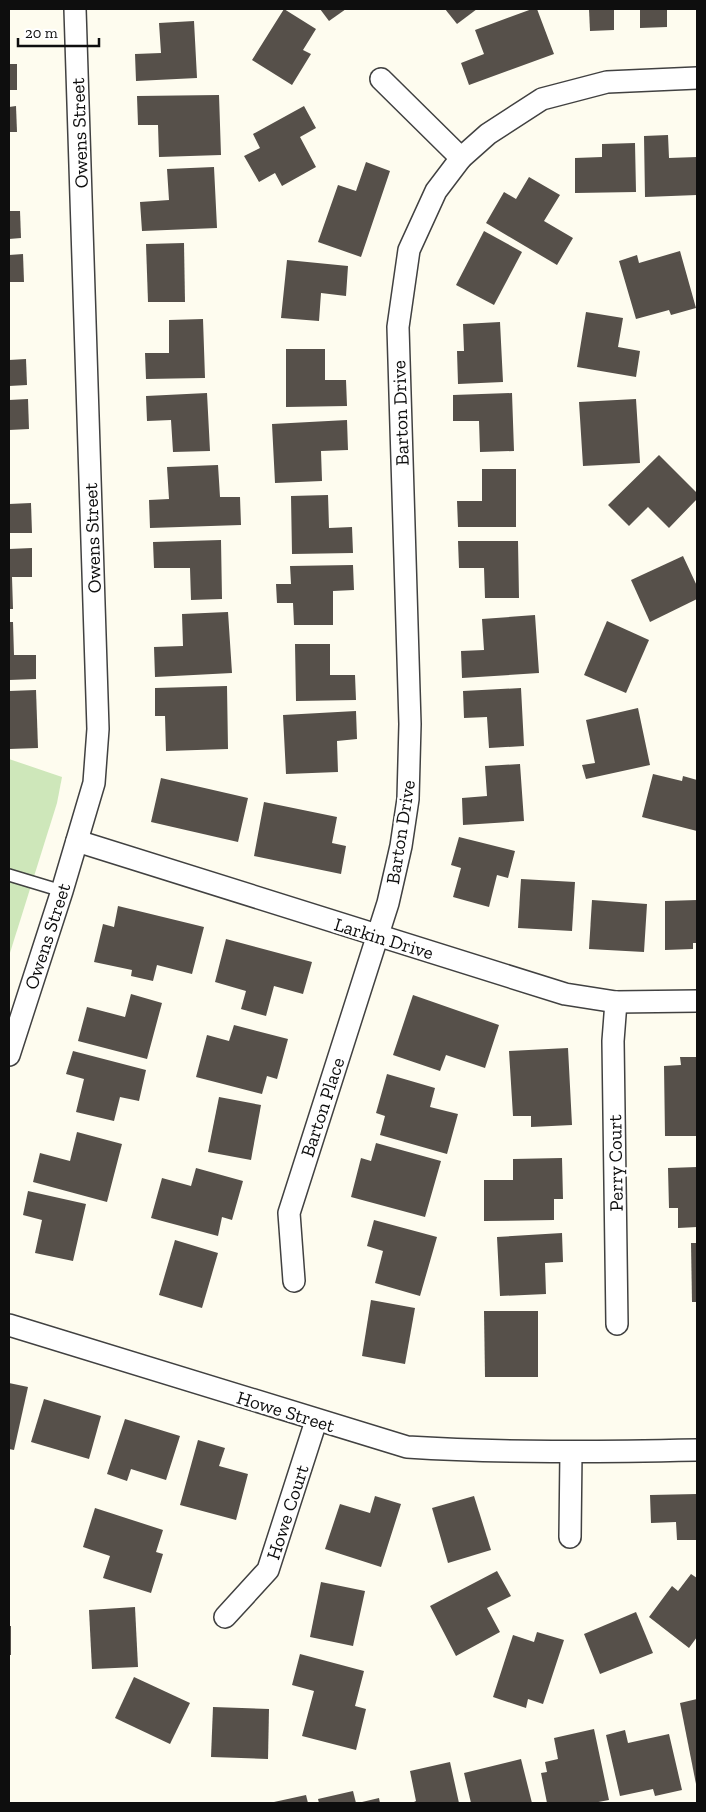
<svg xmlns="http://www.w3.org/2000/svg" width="706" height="1812" font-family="'Zilla Slab',serif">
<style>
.green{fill:#cee7ba}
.building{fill:#56504a}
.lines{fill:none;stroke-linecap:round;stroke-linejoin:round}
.service-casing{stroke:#414141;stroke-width:14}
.minor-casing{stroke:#414141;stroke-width:24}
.service{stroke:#fff;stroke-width:11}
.minor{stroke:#fff;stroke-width:21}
.labels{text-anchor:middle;stroke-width:5;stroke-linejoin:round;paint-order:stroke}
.street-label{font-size:19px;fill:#0e0e0e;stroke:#fff}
</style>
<rect width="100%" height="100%" fill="#fefcef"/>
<polygon class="green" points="9,759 62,777 57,803 9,956"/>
<g class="building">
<polygon points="284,9 316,29 303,50 311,54 292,85 252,60"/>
<polygon points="320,9 346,9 329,21"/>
<polygon points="445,9 477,9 457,24"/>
<polygon points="532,9 537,9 554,54 469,85 461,63 484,54 475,30"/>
<polygon points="589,9 614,9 614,30 590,31"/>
<polygon points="640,9 667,9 667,27 640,28"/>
<polygon points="194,21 197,78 136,81 135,54 161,53 159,23"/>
<rect x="9" y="64" width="8" height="26"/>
<polygon points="219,95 221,155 159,157 158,125 138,125 137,96"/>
<polygon points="16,106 17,132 9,132 9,107"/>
<polygon points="304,106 316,128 300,137 316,167 282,186 275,173 259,182 244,156 260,148 253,134"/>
<polygon points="668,135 669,158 697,157 697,195 645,197 644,136"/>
<polygon points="635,143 636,192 575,193 575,158 602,157 602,144"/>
<polygon points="366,162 390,171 361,257 318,242 338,185 356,191"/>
<polygon points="214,167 217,228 142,231 140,202 169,200 167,169"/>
<polygon points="529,177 560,195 544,221 573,238 557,265 486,223 504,192 516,199"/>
<polygon points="9,211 20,211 21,238 9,239"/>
<polygon points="484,231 522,252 494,305 456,285"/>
<polygon points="184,243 185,302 148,302 146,244"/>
<polygon points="680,251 696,308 671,315 669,310 636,319 619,261 637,255 639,263"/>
<polygon points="23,254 24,282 9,282 9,255"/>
<polygon points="287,260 348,266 346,296 321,293 319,321 281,318"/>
<polygon points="586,312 623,318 618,347 640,351 636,377 577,367"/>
<polygon points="203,319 205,378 146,379 145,353 169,353 169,320"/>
<polygon points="500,322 503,382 458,384 457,351 464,351 463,324"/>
<polygon points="286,349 325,349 325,380 346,380 347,406 286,407"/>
<polygon points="26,359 27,385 9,386 9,360"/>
<polygon points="207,393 210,451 173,452 171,420 147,421 146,396"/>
<polygon points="512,393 514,451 480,452 479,421 453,421 453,395"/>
<polygon points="28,399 29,429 9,430 9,400"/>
<polygon points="636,399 640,463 583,466 579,402"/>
<polygon points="347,420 348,450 321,451 322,481 275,483 272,424"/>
<polygon points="659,455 697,493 697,499 669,528 648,507 629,526 608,505"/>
<polygon points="218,465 220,497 240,497 241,525 150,528 149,500 169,499 167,467"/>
<polygon points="482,469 516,469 516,527 458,527 457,501 482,501"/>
<polygon points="328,495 329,528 352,527 353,553 292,554 291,496"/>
<polygon points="31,503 32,533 9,533 9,504"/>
<polygon points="221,540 222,599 191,600 190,568 154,568 153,542"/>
<polygon points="458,541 518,541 519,598 485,598 484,568 459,568"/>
<polygon points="32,548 32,577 12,577 13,609 9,609 9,549"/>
<polygon points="683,556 697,586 697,599 650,622 631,580"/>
<polygon points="353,565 354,590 333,591 333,625 294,625 293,603 277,603 276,584 291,584 290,566"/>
<polygon points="228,612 232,673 155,677 154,647 183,646 182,614"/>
<polygon points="535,615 539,673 462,678 461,651 484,650 482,619"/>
<polygon points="607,621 649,640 626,693 584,675"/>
<polygon points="9,622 13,622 14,655 36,655 36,679 9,680"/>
<polygon points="295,644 330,644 330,675 355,675 356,700 296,701"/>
<polygon points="227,686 228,749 166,751 165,716 155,716 155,688"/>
<polygon points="521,688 524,746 489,748 487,717 464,718 463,691"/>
<polygon points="36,690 38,748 9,749 9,691"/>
<polygon points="638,708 650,765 586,779 582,765 595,763 586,720"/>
<polygon points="356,711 357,739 337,741 338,772 286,774 283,715"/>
<polygon points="520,764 524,821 463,825 462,798 487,796 485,766"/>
<polygon points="653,774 682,781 683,776 697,780 697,831 642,817"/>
<polygon points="161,778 248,798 238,842 151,822"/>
<polygon points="264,802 337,817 332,843 346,846 341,874 254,856"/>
<polygon points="459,837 515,851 508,878 497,875 489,907 453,897 461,868 451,865"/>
<polygon points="521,879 575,882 572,931 518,928"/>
<polygon points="592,900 647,904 644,952 589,949"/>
<polygon points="697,900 697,943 693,943 693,949 665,950 665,901"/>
<polygon points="118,906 204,927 192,974 157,965 153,981 131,976 132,970 94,962 103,924 114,927"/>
<polygon points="226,939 312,962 303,994 274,986 266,1016 241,1009 246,991 215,982"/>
<polygon points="131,994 162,1003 147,1059 78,1041 87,1007 125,1017"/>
<polygon points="413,995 499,1025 485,1068 446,1055 440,1071 393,1055"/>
<polygon points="234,1025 288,1039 277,1079 267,1076 262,1094 196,1077 207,1035 229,1041"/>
<polygon points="568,1048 572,1125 531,1127 531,1116 513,1116 509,1051"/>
<polygon points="73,1051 146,1070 139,1101 120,1097 114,1121 76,1112 84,1079 66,1074"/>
<polygon points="680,1057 697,1057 697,1136 665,1136 664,1066 681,1065"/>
<polygon points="387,1074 435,1088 430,1107 458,1114 447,1154 380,1135 385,1116 376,1113"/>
<polygon points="219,1097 261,1105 251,1160 208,1152"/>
<polygon points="77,1132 122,1144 107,1202 33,1182 40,1153 70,1161"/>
<polygon points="376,1143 441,1161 425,1217 351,1197 361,1158 371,1161"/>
<polygon points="562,1158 563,1199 554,1199 554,1220 484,1221 484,1180 513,1180 513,1159"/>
<polygon points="697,1167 697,1227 678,1228 678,1208 669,1208 668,1168"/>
<polygon points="196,1168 243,1181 232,1220 222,1217 218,1236 151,1218 162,1178 191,1186"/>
<polygon points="28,1191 86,1204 73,1261 35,1253 42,1220 23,1215"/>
<polygon points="374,1220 437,1237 420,1296 375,1283 383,1251 367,1246"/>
<polygon points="562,1233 563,1262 545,1263 546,1294 500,1296 497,1237"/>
<polygon points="175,1240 218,1253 202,1308 159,1295"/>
<polygon points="691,1243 697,1243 697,1302 692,1302"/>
<polygon points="371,1300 415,1308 405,1364 362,1356"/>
<polygon points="484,1311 538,1311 538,1377 485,1377"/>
<polygon points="9,1383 28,1387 14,1450 9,1449"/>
<polygon points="44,1399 101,1416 89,1459 31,1442"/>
<polygon points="125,1419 180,1436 166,1480 131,1469 127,1481 107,1474"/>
<polygon points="198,1440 225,1448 219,1466 248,1474 236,1520 180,1505"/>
<polygon points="697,1494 697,1540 677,1540 676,1522 651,1523 650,1495"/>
<polygon points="375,1496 401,1504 381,1567 325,1549 340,1504 370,1513"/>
<polygon points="474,1496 491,1550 448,1563 432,1508"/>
<polygon points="95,1508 163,1530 156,1552 163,1554 151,1593 103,1578 110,1556 83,1547"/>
<polygon points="497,1571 511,1596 487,1608 500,1632 456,1656 430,1606"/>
<polygon points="691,1574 697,1578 697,1637 689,1648 649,1617 672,1586 678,1591"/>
<polygon points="321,1582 365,1591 353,1646 310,1637"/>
<polygon points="135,1607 138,1667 92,1669 89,1610"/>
<polygon points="636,1612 653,1653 600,1674 584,1634"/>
<rect x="9" y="1626" width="2" height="29"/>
<polygon points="537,1632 564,1640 543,1704 528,1699 526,1708 493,1697 513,1635 534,1642"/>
<polygon points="300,1654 364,1671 355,1706 366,1709 356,1750 302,1736 314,1691 292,1685"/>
<polygon points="134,1677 190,1703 170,1744 115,1718"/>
<polygon points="697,1699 697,1784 696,1784 680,1703"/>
<polygon points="213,1707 269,1709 268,1759 211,1757"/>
<polygon points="594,1729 609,1800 593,1803 547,1803 541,1773 547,1772 545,1762 558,1759 554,1738"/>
<polygon points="625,1730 628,1743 669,1734 682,1790 655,1796 653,1789 620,1796 606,1735"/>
<polygon points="521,1759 532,1803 471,1803 464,1773"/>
<polygon points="450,1762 459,1803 412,1803 416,1801 410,1771"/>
<polygon points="353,1791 356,1803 319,1803 318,1799"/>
<polygon points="306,1795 308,1803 274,1803 274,1802"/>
<polygon points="379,1798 380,1803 362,1803 362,1802"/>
</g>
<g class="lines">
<g class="service-casing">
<polyline id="service" points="9,875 62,891"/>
</g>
<g class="minor-casing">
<g id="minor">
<polyline points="381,79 461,158"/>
<polyline points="77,841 565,994 616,1002 697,1001"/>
<polyline points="616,1002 613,1041 617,1324"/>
<polyline points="9,1055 62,891 94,783 98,729 75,9"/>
<polyline points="294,1281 289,1213 388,903 401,846 408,799 410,724 398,327 409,250 436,191 461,158 488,134 542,99 607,82 697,78"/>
<path d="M9,1325L407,1447C504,1453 600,1452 697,1450"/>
<polyline points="570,1537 571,1452"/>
<polyline points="225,1617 268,1570 316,1421"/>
</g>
</g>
<use href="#service" class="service"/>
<use href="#minor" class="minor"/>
</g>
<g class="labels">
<g class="street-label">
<text transform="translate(79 133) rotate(-92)" y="7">Owens Street</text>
<text transform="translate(400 413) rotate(-92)" y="7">Barton Drive</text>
<text transform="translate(92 538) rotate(-92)" y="7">Owens Street</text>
<text transform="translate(400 832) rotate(-81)" y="7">Barton Drive</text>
<text transform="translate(47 936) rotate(-72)" y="7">Owens Street</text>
<text transform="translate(384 938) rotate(17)" y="7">Larkin Drive</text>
<text transform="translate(322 1107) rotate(-72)" y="7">Barton Place</text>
<text transform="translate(615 1163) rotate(-91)" y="7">Perry Court</text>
<text transform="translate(286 1411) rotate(17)" y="7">Howe Street</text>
<text transform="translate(287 1512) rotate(-72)" y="7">Howe Court</text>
</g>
</g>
<rect width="706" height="1812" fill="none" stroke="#0e0e0e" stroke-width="20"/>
<path d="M18 38v8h81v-8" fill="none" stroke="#0e0e0e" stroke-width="2.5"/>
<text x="25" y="38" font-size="15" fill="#0e0e0e" stroke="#ffffff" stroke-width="4" paint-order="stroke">20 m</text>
</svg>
